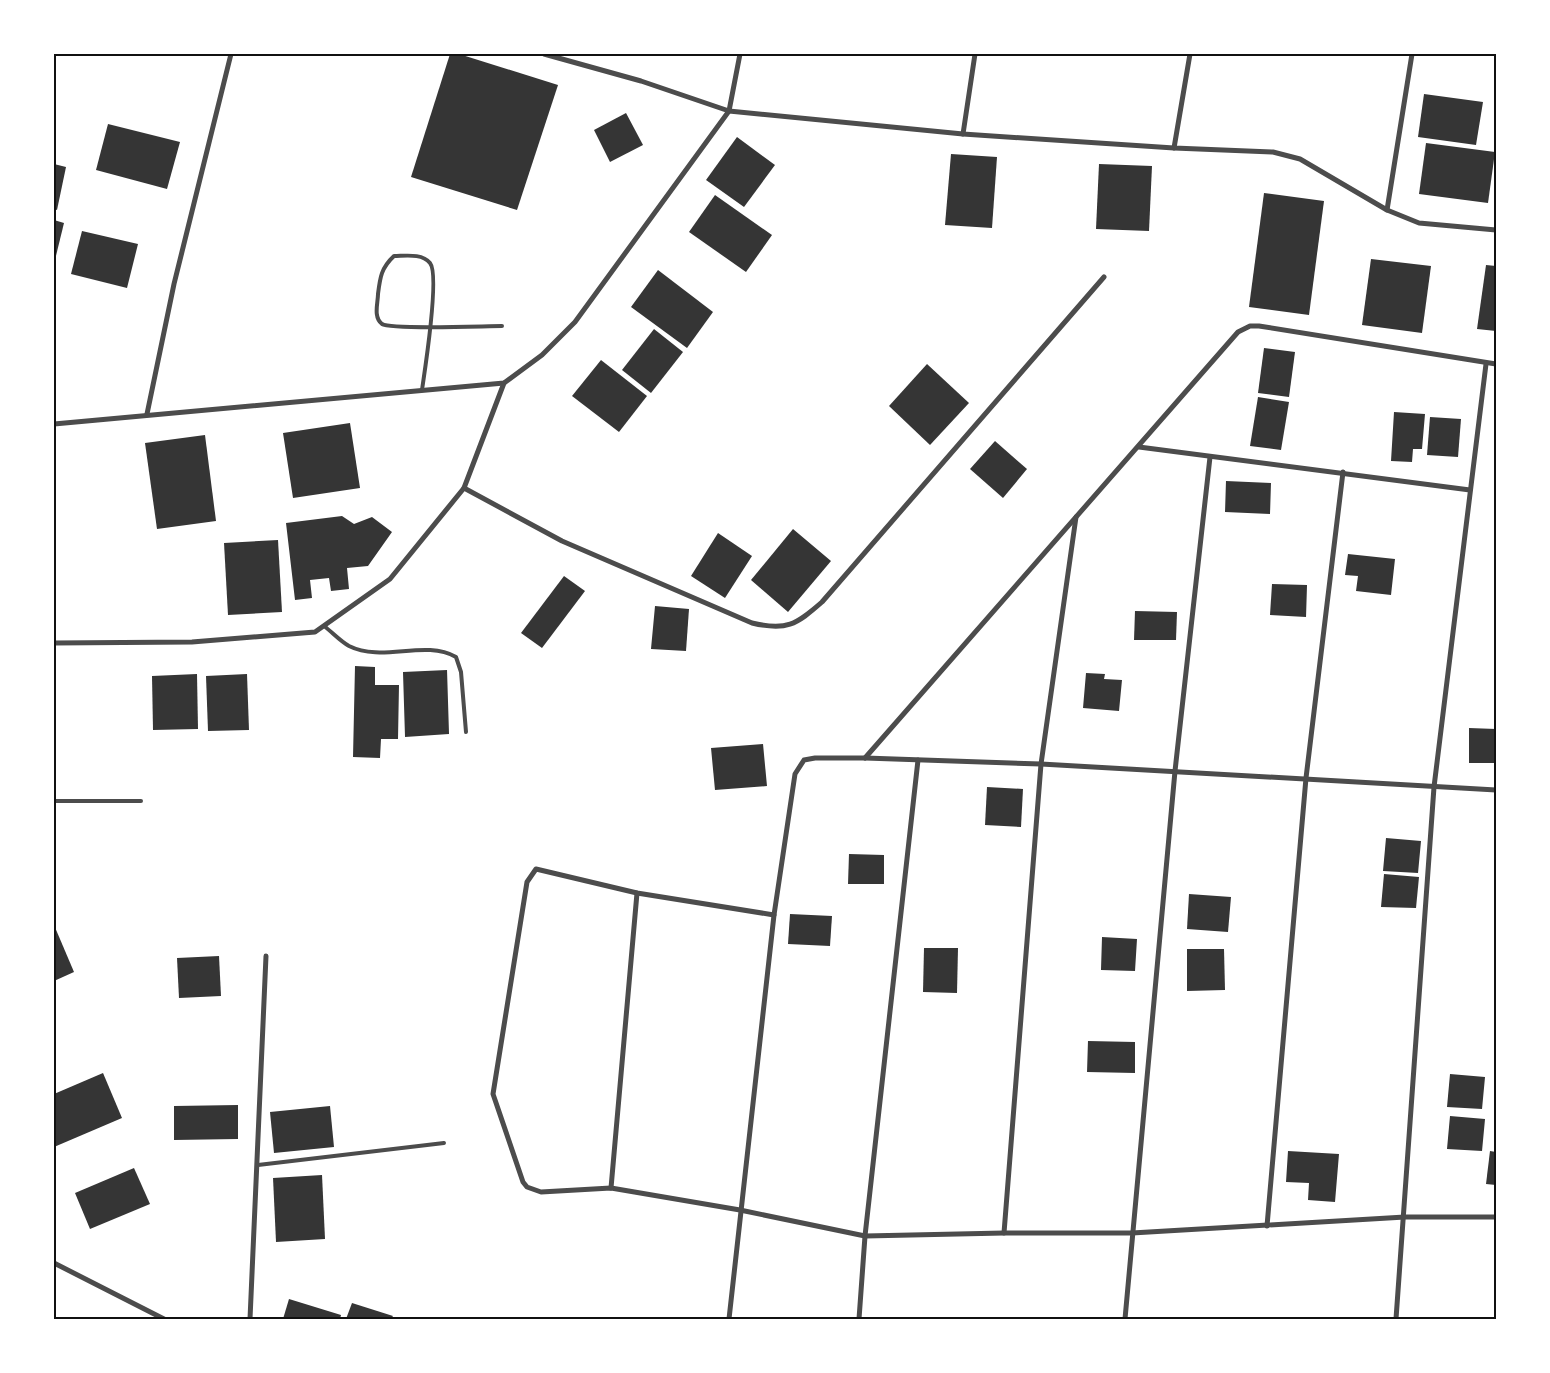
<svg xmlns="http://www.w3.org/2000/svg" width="1550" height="1373" font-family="Commissioner,sans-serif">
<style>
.building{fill:#353535}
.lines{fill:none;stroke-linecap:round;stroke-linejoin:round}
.service{stroke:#4c4c4c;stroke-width:4}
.minor{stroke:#4c4c4c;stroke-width:5}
.neatline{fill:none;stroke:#111;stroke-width:2}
</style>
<rect width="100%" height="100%" fill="#fff"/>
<g class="building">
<polygon points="450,54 459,54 558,85 517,210 411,177"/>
<polygon points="1424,94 1483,102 1476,145 1418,137"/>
<polygon points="626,113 643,145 610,162 594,130"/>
<polygon points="108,124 180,142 167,189 96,170"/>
<polygon points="737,137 775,165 744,207 706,180"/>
<polygon points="1426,143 1495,152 1488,203 1419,194"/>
<polygon points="951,154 997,157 992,228 945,225"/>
<polygon points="54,164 66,167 57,210 54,209"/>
<polygon points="1099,164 1152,166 1149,231 1096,229"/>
<polygon points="1264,193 1324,201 1309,315 1249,307"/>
<polygon points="715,195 772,235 746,272 689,232"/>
<polygon points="54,220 64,223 54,264"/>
<polygon points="82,231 138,244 127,288 71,274"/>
<polygon points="1371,259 1431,266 1422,333 1362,325"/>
<polygon points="1486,265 1496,266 1496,331 1477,329"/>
<polygon points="658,270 713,312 687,348 631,307"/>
<polygon points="654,329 683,352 651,393 622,370"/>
<polygon points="1264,348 1295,352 1289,397 1258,393"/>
<polygon points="601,360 647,396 619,432 572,396"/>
<polygon points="927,364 969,403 930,445 889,406"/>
<polygon points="1258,397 1289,402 1281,450 1250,446"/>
<polygon points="1394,412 1425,414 1422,449 1413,449 1412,462 1391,461"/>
<polygon points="1430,417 1461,419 1458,457 1427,455"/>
<polygon points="350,423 360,488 293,498 283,433"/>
<polygon points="205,435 216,521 157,529 145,443"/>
<polygon points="995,441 1027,469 1003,498 970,469"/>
<polygon points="1226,481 1271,483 1270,514 1225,512"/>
<polygon points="342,516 354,524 372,517 392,532 368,566 347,568 349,589 331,591 329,578 310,580 312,598 295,600 286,523"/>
<polygon points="793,529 831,561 788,612 751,580"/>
<polygon points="718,533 752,556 725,598 691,576"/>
<polygon points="278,540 282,612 228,615 224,543"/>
<polygon points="1348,554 1395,559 1391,595 1356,591 1358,576 1345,575"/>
<polygon points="564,576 585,591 542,648 521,633"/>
<polygon points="1272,584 1307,585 1306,617 1270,615"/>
<polygon points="655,606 689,609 686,651 651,649"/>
<polygon points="1135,611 1177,612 1176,640 1134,640"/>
<polygon points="355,666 375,667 375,685 399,685 398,739 381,739 380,758 353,757"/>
<polygon points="447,670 449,734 405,737 403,672"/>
<polygon points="1086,673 1105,674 1104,679 1122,680 1119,711 1083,708"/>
<polygon points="197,674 198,729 153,730 152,676"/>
<polygon points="247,674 249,730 208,731 206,676"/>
<polygon points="1469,728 1496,729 1496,763 1469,763"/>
<polygon points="763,744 767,786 715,790 711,748"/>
<polygon points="987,787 1023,789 1021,827 985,825"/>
<polygon points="1386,838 1421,841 1418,873 1383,871"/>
<polygon points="849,854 884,855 884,884 848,884"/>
<polygon points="1384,874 1419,877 1416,908 1381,907"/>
<polygon points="1189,894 1231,897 1228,932 1187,929"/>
<polygon points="790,914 832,916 830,946 788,944"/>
<polygon points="54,925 74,972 54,981"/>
<polygon points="1102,937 1137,939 1135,971 1101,970"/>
<polygon points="924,948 958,948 957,993 923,992"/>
<polygon points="1187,949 1224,949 1225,990 1187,991"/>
<polygon points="219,956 221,996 179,998 177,958"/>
<polygon points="1088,1041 1135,1042 1135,1073 1087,1072"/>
<polygon points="103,1073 122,1118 54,1147 54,1094"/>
<polygon points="1450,1074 1485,1077 1482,1109 1447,1107"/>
<polygon points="238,1105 238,1139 174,1140 174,1106"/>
<polygon points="330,1106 334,1147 274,1153 270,1112"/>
<polygon points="1450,1116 1485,1119 1482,1151 1447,1149"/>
<polygon points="1288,1151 1339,1154 1335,1202 1308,1200 1309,1183 1286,1182"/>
<polygon points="1490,1151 1496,1152 1496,1185 1486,1184"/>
<polygon points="134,1168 150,1204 90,1229 75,1193"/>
<polygon points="322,1175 325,1239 276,1242 273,1178"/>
<polygon points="289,1299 341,1315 340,1319 283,1319"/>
<polygon points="352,1303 393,1316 391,1319 346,1319"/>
</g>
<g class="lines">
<g class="service">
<path d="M422,390C425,369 440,275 430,263C422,253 405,256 394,256C381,268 380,278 378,294C378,303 373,317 382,324C391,330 484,326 502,326"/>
<path d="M324,626C332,632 340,641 349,646C383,663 424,639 456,657L461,672L466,732"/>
<polyline points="54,801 141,801"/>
<polyline points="258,1165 444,1143"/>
</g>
<g class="minor">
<polyline points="544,54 641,81 729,111 963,134 1174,148 1273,152 1300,159 1387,210 1419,223 1496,230"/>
<polyline points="963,134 975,54"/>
<polyline points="1174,148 1190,54"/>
<polyline points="1387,210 1412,54"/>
<polyline points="147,414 174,284 231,54"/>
<polyline points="54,424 504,383 542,355 575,322 729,111 740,54"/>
<polyline points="1139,447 1470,490"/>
<path d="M464,488L562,541L752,623C786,631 796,625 822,602L1104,277"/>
<polyline points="54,643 192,642 315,632 390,579 464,488 504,383"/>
<polyline points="865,758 1238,332 1250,326 1259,326 1496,364"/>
<polyline points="774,915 637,893 536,869 527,882 493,1094 523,1182 527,1187 541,1192 611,1188 740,1210 865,1236 1004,1233 1132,1233 1405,1217 1496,1217"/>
<polyline points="611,1188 637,893"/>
<polyline points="1267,1226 1306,778 1343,472"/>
<polyline points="1004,1233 1041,764 1076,517"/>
<polyline points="54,1263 164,1319"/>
<polyline points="250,1319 266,956"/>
<polyline points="729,1319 774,915 795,774 804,760 815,758 865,758 1041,764 1496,790"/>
<polyline points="859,1319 865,1236 918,760"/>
<polyline points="1125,1319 1175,771 1210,457"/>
<polyline points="1396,1319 1434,787 1486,364"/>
</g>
</g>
<rect width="1550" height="1373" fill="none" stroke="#ffffff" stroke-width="110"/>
<rect x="55" y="55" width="1440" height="1263" class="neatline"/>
</svg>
